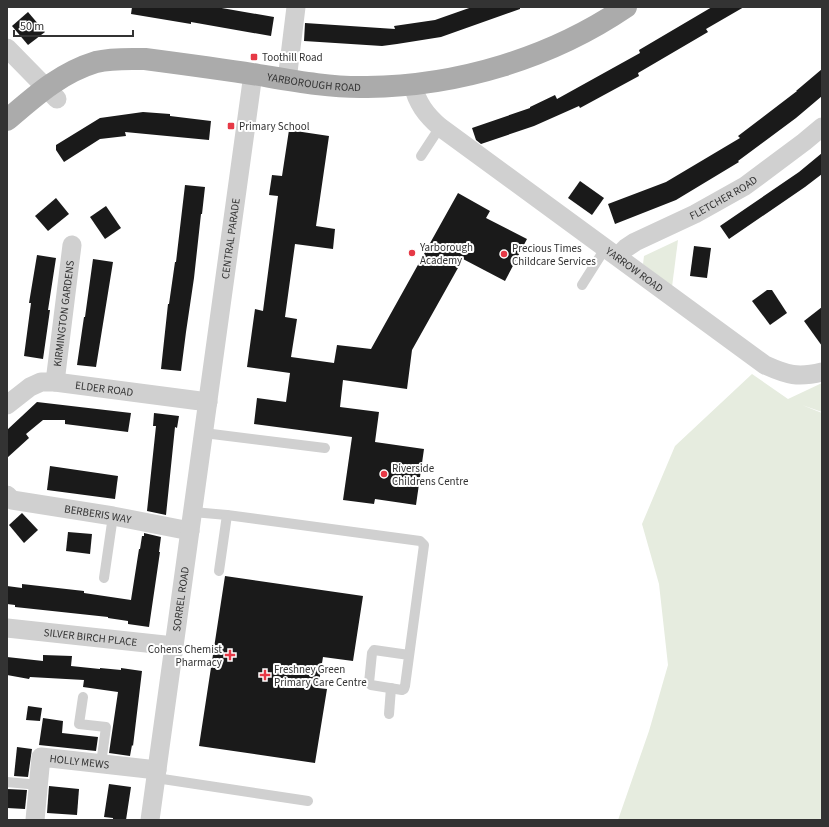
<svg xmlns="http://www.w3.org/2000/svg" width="829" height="827" font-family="'Source Sans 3',sans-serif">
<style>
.green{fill:#e6ecdf}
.building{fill:#1a1a1a}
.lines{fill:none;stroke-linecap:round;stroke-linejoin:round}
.lane{stroke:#d0d0d0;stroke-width:10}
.street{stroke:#d0d0d0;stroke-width:19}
.primary{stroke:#ababab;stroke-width:22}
.poi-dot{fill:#e63946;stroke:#fff;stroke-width:1.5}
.labels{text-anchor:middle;stroke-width:4;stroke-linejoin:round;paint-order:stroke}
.poi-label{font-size:11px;fill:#333;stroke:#fff;text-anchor:start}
.street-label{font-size:11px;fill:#333;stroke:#fff}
</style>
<rect width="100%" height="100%" fill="#fff"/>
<g class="green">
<polygon points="678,240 672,287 643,264 644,256"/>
<polygon points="752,374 788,399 822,383 822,412 802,405 822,413 822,820 618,820 649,731 668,665 659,584 642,524 675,446"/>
</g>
<g class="building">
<polygon points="132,7 216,7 274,17 271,36 191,22 191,24 131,14"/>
<polygon points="472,7 520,7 520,9 441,37 397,44 382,46 304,41 305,23 395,29 394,26 435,20"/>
<polygon points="712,7 744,7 706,29 708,32 638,73 639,76 580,108 579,106 534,126 481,144 476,140 472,128 530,108 530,107 555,95 557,99 640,53 639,50"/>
<polygon points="28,12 45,32 28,45 12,26"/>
<polygon points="822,69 822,96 796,118 738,161 739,162 676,200 615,224 608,204 666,182 740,138 738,136 797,91 796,91"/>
<polygon points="143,112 170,114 170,116 211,121 209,140 125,132 126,136 100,139 64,162 56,150 56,145 100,118"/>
<polygon points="289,130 329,136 316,226 335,229 333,249 295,244 285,317 297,319 291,357 334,363 337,345 371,349 458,193 490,211 486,218 527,239 505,281 463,259 412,350 407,389 343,380 340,407 379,412 375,442 424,449 416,505 375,499 374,504 343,500 352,437 254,424 257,398 286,402 290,373 247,367 255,309 263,311 278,196 269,195 272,175 282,176"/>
<polygon points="822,153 822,174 805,187 729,239 720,226 799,172"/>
<polygon points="580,181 604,198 592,215 568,198"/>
<polygon points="185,185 205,187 202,214 201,214 194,278 186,332 181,371 161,369 168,304 169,304 175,262 176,262"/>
<polygon points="56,198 69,214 48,231 35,216"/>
<polygon points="106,206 121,228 105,239 90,217"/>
<polygon points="694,246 711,248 707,278 690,276"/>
<polygon points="37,255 56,258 48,310 50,310 43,359 24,356 31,303 29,303"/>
<polygon points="93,259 113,262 96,367 77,365 84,317 85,317"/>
<polygon points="767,290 772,290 787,313 770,325 752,301"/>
<polygon points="822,307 822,346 804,321"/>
<polygon points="37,402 131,413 128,432 65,424 65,420 43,420 26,434 29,438 7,458 7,430"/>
<polygon points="154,413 179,416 177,428 175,427 166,515 147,511 156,426 153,426"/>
<polygon points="50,466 118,476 115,499 47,490"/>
<polygon points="22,513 38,530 24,543 9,525"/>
<polygon points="68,532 92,534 90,554 66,551"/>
<polygon points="144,533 161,537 159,552 160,552 149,627 128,624 128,621 108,618 108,617 15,607 15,605 7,604 7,586 22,588 22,584 84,591 84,593 131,600 139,549 140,549 142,536 144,536"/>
<polygon points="225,576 363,596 353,661 323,657 318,688 327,689 315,763 199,746"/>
<polygon points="43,655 72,656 71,666 100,669 100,668 121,670 121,668 142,671 133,746 132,745 130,756 109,753 118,692 83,687 84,680 30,677 29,679 7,675 7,657 43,661"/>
<polygon points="28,706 42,708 40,721 26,720"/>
<polygon points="43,718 63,721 62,733 98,737 96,751 39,745"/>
<polygon points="17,747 32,749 28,777 14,776"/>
<polygon points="109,784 131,787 126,820 113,820 113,818 104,817"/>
<polygon points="49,786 79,789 77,815 47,813"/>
<polygon points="7,789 27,790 25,809 7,808"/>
</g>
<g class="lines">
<g class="lane">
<polyline points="421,156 440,127"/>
<polyline points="582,285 606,247"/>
<polyline points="204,433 325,448"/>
<polyline points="193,512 227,515 420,541 424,545 405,686 404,689 402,690 371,685 369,683 372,653 374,650 409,655"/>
<polyline points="219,571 227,515"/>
<polyline points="104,578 113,516"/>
<polyline points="83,697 79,724 106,727 101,764"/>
<polyline points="389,714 391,688"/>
<polyline points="156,778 308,801"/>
<polyline points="7,782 39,785"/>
</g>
<g class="street">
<polyline points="7,48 57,99"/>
<polyline points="287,80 296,7"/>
<path id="s1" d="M413,85C417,103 426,115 440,127L765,365C787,375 798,378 822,372"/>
<path id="s2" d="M618,256L626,248L635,242L695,214L745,186L804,142L822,127"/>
<path id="s3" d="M55,382L72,245"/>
<path id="s4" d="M7,405L30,387L41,382H55L208,402"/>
<path id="s5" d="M7,495L12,500L113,516L190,531"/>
<path id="s6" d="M7,628L174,646"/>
<path id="s7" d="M35,820L41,757L157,770"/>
<path id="s8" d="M150,820L253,74"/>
</g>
<path class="primary" id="s9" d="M7,120C35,96 60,73 96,62C112,58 129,59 145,59C183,64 221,69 259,75C294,81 331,88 367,87C458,86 551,58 626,7"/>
</g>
<g class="poi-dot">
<rect x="250" y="53" width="8" height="8" rx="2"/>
<rect x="227" y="122" width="8" height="8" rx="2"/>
<circle cx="412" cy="253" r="4"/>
<circle cx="504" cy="254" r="4"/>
<circle cx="384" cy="474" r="4"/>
<path d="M228 649h4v4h4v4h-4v4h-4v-4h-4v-4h4z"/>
<path d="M263 669h4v4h4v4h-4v4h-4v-4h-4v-4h4z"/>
</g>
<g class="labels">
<g class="poi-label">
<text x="262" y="61">Toothill Road</text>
<text x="239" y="130">Primary School</text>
<text x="420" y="251">Yarborough<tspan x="420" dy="13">Academy</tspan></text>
<text x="512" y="252">Precious Times<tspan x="512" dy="13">Childcare Services</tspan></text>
<text x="392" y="472">Riverside<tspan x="392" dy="13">Childrens Centre</tspan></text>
<text x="222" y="653" text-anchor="end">Cohens Chemist<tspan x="222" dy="13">Pharmacy</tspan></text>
<text x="274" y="673">Freshney Green<tspan x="274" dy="13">Primary Care Centre</tspan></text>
</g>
<g class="street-label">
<text dy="4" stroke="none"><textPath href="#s9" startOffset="327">YARBOROUGH ROAD</textPath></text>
<text dy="4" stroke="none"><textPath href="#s2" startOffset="121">FLETCHER ROAD</textPath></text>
<text dy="4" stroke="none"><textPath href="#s8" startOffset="587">CENTRAL PARADE</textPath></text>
<text dy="4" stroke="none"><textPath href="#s1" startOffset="292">YARROW ROAD</textPath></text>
<text dy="4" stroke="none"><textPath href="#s3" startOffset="69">KIRMINGTON GARDENS</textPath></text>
<text dy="4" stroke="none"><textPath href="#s4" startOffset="105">ELDER ROAD</textPath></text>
<text dy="4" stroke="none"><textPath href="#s5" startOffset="94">BERBERIS WAY</textPath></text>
<text dy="4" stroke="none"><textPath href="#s8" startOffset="223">SORREL ROAD</textPath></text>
<text dy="4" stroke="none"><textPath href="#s6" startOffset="84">SILVER BIRCH PLACE</textPath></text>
<text dy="4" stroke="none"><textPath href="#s7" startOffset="102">HOLLY MEWS</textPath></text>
</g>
</g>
<rect width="829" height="827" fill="none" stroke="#333333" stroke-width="16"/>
<path d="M14 30v6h119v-6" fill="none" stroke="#333333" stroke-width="2"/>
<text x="20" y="30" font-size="12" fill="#333333" stroke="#ffffff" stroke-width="3" paint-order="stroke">50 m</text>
</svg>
